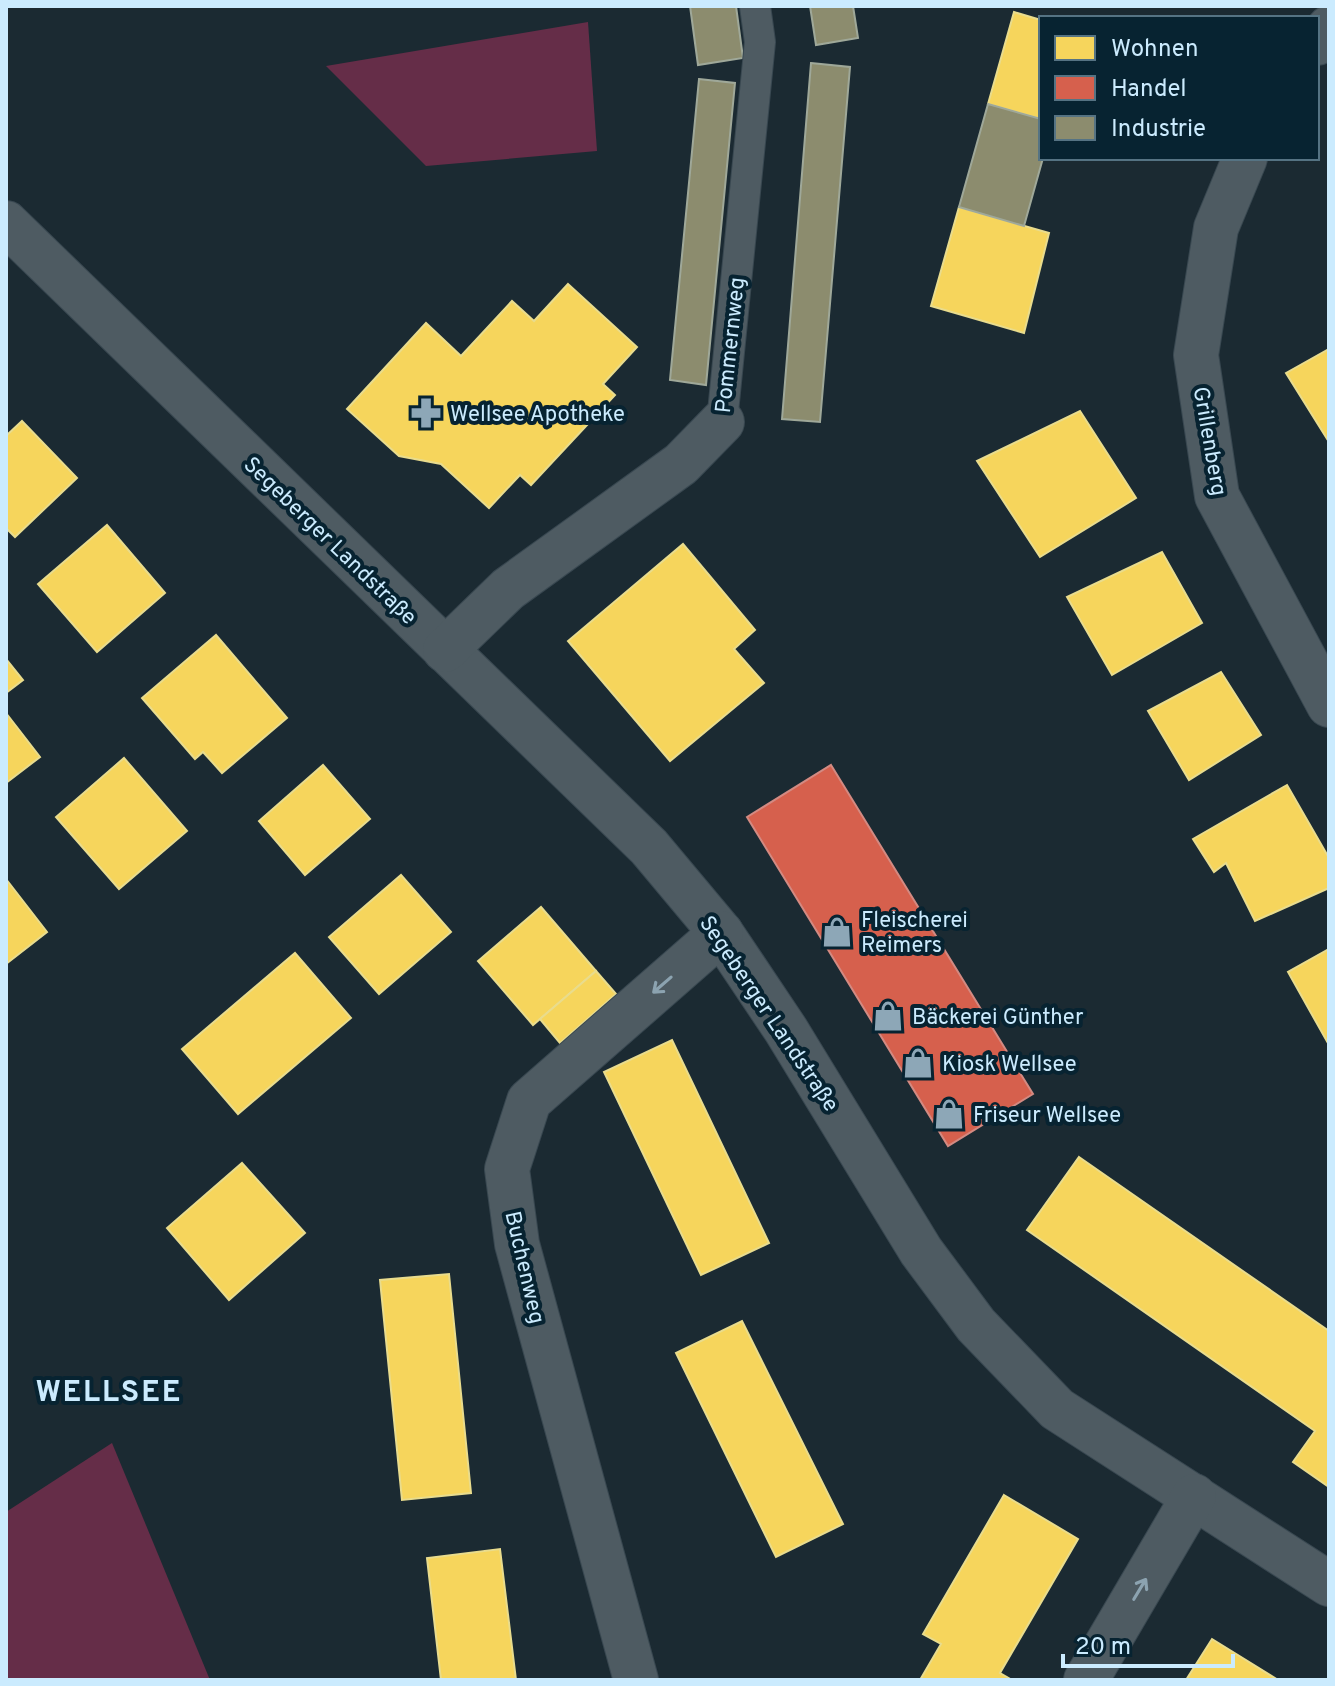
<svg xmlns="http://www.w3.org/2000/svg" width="1335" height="1686" font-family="Overpass,sans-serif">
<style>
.green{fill:#652d48}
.homes{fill:#f6d55c;stroke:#e9dc8d;stroke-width:2}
.shops{fill:#d6604d;stroke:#d38a82;stroke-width:2}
.industry{fill:#8c8c6e;stroke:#9fa899;stroke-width:2}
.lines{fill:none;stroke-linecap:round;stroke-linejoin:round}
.service-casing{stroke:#394851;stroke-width:32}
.minor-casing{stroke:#394851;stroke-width:46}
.service{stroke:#4e5b62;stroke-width:30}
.minor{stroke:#4e5b62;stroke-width:44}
.oneway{stroke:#8ca3b0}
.labels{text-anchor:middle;stroke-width:8;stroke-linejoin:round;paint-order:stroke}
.street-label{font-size:22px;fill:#cbebfe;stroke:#072331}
.poi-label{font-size:22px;fill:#cbebfe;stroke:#072331;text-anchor:start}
.district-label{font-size:30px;font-weight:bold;letter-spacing:2px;fill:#cbebfe;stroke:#072331}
</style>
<rect width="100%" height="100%" fill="#1b2a32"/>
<g class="green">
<polygon points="588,22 597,151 426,166 326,66"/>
<polygon points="112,1443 210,1680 6,1680 6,1512"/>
</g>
<g class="homes">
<polygon points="1014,12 1041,20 1041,119 988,104"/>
<polygon points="959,207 1049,233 1024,333 931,306"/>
<polygon points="568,284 637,347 603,384 615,395 531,485 520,475 489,508 441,464 399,456 347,409 426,323 461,356 512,301 534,321"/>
<polygon points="1329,349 1329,442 1286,373"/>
<polygon points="1080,411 1136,498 1040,557 977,461"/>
<polygon points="22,421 77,478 15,537 6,528 6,436"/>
<polygon points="107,525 165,593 97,652 38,584"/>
<polygon points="683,544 755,630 734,649 764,683 670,761 568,641"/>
<polygon points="1162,552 1202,623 1112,675 1067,597"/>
<polygon points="216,635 287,718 222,773 203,752 195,759 142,698"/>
<polygon points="6,659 23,680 6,693"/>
<polygon points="1221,672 1261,735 1189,780 1148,711"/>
<polygon points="6,713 40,757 6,783"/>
<polygon points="124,758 187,831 119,889 56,817"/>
<polygon points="323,765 370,819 305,875 259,821"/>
<polygon points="1287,785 1329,858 1329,888 1255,921 1226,863 1214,872 1193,839"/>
<polygon points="401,875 451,932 379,994 329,937"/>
<polygon points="6,879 47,932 6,964"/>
<polygon points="541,907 596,971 533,1025 478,961"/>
<polygon points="1329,949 1329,1045 1288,972"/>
<polygon points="295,953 351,1018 238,1114 182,1049"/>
<polygon points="596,971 616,994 560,1043 540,1019"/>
<polygon points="672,1040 769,1243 701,1275 604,1072"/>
<polygon points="1079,1157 1329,1331 1329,1487 1293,1462 1315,1431 1027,1230"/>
<polygon points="242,1163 305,1233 229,1300 167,1228"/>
<polygon points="449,1274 471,1493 402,1500 380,1280"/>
<polygon points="742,1321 843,1524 776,1557 676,1353"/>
<polygon points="1004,1495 1078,1539 1000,1673 1012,1680 920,1680 941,1644 923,1634"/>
<polygon points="500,1549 516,1680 441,1680 427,1558"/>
<polygon points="1212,1639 1278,1680 1186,1680"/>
</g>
<polygon class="shops" points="831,765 1033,1094 948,1146 747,817"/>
<g class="industry">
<polygon points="690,6 736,6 743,58 698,65"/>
<polygon points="810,6 853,6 858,38 816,45"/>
<polygon points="811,63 850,67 820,422 782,419"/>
<polygon points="699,79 735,83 706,385 670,380"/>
<polygon points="988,104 1041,119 1041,158 1043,158 1024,226 959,207"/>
</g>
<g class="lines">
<g class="service-casing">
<polyline id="service" points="722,422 760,42 755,6"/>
</g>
<g class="minor-casing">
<g id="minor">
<polyline points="1317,43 1329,28"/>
<polyline points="1245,158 1216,228 1196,355 1217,496 1329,705"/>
<polyline points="6,223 649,847 721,933 786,1030 921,1251 976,1325 1057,1409 1329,1584"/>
<polyline points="445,650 508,589 681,464 722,422"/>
<polyline points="636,1680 517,1244 507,1169 529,1101 721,933"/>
<polyline points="1086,1680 1194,1496"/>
</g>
</g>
<use href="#service" class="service"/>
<use href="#minor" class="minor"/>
</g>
<defs><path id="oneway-shaft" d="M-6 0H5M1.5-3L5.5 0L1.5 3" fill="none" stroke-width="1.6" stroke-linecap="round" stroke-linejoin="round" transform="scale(2)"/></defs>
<g class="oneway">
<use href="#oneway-shaft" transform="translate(662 985) rotate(139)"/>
<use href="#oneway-shaft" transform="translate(1140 1589) rotate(-59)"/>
</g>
<defs>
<g id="pharmacy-bare" transform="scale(2.4)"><path d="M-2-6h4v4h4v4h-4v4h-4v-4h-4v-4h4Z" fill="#8da7b7" stroke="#072331" stroke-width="2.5" paint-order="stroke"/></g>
<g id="shop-bare" transform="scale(2.4)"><path d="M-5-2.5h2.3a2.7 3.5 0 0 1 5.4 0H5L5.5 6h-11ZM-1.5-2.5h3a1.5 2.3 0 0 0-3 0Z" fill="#8da7b7" stroke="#072331" stroke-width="2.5" paint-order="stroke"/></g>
</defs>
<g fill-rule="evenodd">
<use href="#pharmacy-bare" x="426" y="413"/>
<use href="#shop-bare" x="837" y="932"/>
<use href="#shop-bare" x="888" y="1016"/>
<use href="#shop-bare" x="918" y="1063"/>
<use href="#shop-bare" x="949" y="1114"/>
</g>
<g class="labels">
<g class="street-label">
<text transform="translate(729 345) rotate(-84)" y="8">Pommernweg</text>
<text transform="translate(1211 441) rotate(80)" y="8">Grillenberg</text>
<text transform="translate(331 540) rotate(44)" y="8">Segeberger Landstraße</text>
<text transform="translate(770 1013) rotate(56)" y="8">Segeberger Landstraße</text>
<text transform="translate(526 1267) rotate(77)" y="8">Buchenweg</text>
</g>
<g class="poi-label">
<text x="450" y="421">Wellsee Apotheke</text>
<text x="861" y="927">Fleischerei<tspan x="861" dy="25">Reimers</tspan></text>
<text x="912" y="1024">Bäckerei Günther</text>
<text x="942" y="1071">Kiosk Wellsee</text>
<text x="973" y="1122">Friseur Wellsee</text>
</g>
<g class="district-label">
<text x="109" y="1401">WELLSEE</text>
</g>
</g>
<rect width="1335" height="1686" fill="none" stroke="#cbebfe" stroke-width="16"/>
<rect x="1039" y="16" width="280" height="144" fill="#072331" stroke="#557383" stroke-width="2"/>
<rect x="1055" y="36" width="40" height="24" fill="#f6d55c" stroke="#557383" stroke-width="2"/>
<text x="1111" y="56" font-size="24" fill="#cbebfe">Wohnen</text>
<rect x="1055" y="76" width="40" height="24" fill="#d6604d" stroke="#557383" stroke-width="2"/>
<text x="1111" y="96" font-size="24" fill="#cbebfe">Handel</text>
<rect x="1055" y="116" width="40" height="24" fill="#8c8c6e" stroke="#557383" stroke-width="2"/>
<text x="1111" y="136" font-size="24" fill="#cbebfe">Industrie</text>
<path d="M1063 1654v12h170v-12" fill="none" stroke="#cbebfe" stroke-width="4"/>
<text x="1075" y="1654" font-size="24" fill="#cbebfe" stroke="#072331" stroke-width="6" paint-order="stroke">20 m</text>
</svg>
